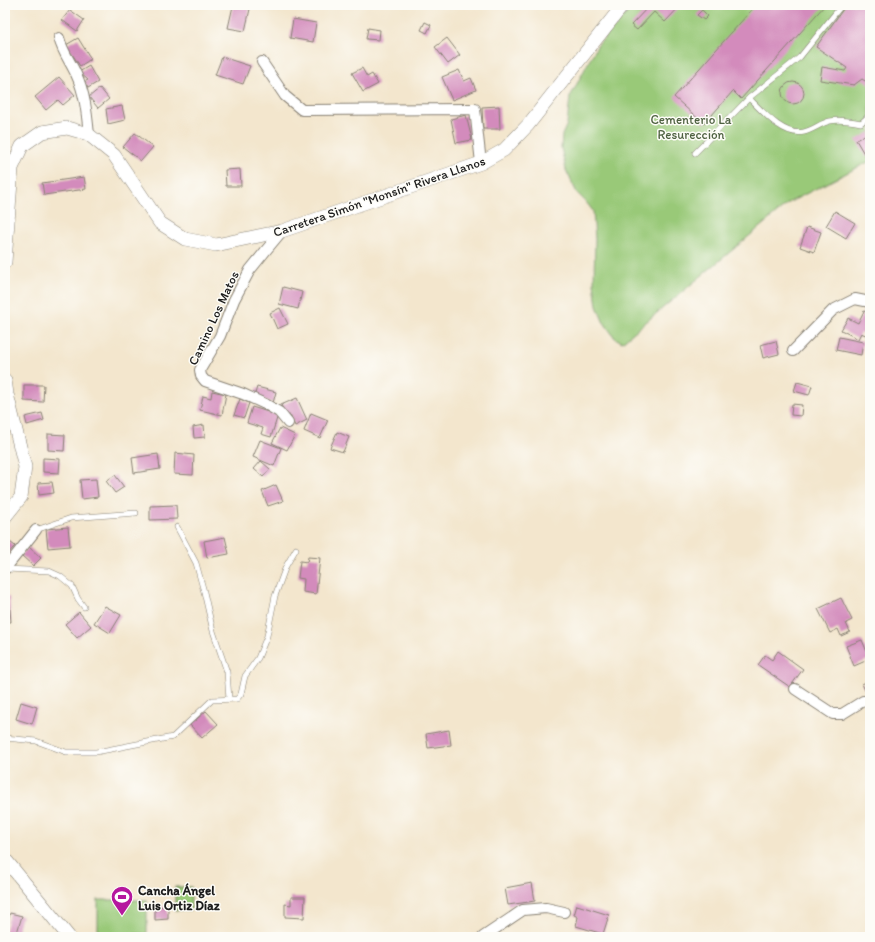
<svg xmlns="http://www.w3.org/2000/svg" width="875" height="942" font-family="Itim,sans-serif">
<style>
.green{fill:#99c978;stroke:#5a724a}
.building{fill:#d38bbc}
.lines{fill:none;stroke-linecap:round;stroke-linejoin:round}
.service-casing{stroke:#888174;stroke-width:6}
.minor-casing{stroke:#888174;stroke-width:12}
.tertiary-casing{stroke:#888174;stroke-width:14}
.service{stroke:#fff;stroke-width:5}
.minor{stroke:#fff;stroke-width:10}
.tertiary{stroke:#fff;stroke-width:13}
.labels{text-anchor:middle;stroke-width:3;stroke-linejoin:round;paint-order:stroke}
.park-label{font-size:13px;fill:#4e6141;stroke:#fdfcf7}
.street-label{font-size:13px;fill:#1c1c1c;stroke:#fdfcf7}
.poi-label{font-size:13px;font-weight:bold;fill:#1c1c1c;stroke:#fdfcf7;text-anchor:start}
</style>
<rect width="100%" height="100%" fill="#fdfcf7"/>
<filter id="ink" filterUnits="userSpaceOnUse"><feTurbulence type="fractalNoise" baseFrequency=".025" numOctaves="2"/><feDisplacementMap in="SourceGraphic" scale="8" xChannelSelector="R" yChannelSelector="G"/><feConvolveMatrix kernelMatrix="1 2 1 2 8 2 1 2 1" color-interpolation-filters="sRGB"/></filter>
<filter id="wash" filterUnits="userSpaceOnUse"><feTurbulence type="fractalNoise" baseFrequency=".012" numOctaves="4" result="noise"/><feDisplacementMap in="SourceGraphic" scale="16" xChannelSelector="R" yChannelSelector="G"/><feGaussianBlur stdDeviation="0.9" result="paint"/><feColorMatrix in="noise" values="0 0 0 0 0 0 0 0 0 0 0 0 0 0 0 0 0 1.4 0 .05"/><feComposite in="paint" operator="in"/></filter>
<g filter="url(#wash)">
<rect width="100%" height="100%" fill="#f3e6cd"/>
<g class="green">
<polygon points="634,5 870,5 870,161 790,202 622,342 615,338 603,321 597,306 594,283 595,239 593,211 586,202 577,193 566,170 561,148 562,135 567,124 570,97 597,46"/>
<rect x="175" y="887" width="16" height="23"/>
<rect x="98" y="900" width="49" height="34"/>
</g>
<g id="blocks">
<g class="building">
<polygon points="650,5 681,5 665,22 654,12 637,30 631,25"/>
<polygon points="756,5 825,5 741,99 733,91 704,124 674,97"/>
<polygon points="846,5 870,5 870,84 862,79 854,85 820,80 822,67 845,71 847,68 816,47"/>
<polygon points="233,6 250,9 245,31 228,28"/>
<polygon points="70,10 84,20 77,31 62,20"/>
<polygon points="702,10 708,16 704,20 697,15"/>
<polygon points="293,19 316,23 313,42 290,38"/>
<polygon points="425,22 431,25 427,33 421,30"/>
<polygon points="368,28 380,30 379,40 366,39"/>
<polygon points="78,38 91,59 80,66 66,45"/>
<polygon points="447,38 460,55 448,64 435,47"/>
<polygon points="222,57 250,66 243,84 215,75"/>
<polygon points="89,66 98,82 88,88 84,82 88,80 79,72"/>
<polygon points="362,68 367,77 372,74 378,84 363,92 352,73"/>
<polygon points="459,70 464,81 471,78 476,90 452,100 442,77"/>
<polygon points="59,77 75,95 63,105 58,100 46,110 35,97"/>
<circle cx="793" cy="93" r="11"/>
<polygon points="100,88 109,99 98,108 89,97"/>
<polygon points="122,106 125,120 108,124 106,109"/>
<polygon points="499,106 500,129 483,129 482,107"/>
<polygon points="466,115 472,140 456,143 451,119"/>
<polygon points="870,132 870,155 866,157 856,140"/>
<polygon points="135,133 153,147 141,161 123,147"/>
<polygon points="240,169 241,186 226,186 225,170"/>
<polygon points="84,177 86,189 44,195 42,183"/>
<polygon points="835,211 855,223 846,238 826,226"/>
<polygon points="807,227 821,232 814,252 800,247"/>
<polygon points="283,287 302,292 298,309 279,304"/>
<polygon points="280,308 288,324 277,329 270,313"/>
<polygon points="864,311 870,314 870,337 861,333 858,339 841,330 848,318 858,323"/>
<polygon points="839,337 863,342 861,355 836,350"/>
<polygon points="776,341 779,354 763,358 760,345"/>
<polygon points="797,382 812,386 809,395 794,391"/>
<polygon points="24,385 44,385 43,402 24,401"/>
<polygon points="257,387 276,392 273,403 254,397"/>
<polygon points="212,391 226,394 222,415 200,410 203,396 211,398"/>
<polygon points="297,398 307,420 295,426 290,415 286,416 281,405"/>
<polygon points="240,399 249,403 244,418 234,415"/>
<polygon points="792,404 802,405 801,416 791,415"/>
<polygon points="252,407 278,415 271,437 261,434 263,428 247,423"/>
<polygon points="42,413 44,420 27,425 25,417"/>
<polygon points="311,413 328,420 320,438 304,431"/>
<polygon points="204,425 205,437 194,438 193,427"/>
<polygon points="280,428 295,435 287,450 272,443"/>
<polygon points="337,432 349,437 343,452 330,448"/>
<polygon points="48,434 65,435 64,451 48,450"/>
<polygon points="260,440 281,448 274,466 253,457"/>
<polygon points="175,453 194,455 193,475 174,474"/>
<polygon points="158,454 160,469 134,473 132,458"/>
<polygon points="43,458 60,459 59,473 43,472"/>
<polygon points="261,461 270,469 263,477 254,469"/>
<polygon points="115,475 124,487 115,493 106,481"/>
<polygon points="96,479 98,497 82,499 80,480"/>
<polygon points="52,482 54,493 39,495 38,483"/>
<polygon points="276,485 283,501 268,506 262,491"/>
<polygon points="176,505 177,519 150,520 150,506"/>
<polygon points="68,527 70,546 48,548 46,529"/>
<polygon points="225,537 229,554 207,558 204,541"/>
<polygon points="5,538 15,546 5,557"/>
<polygon points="29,547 41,558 33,566 21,555"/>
<polygon points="308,557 320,558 316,594 303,592 304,579 298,578 300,561 307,562"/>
<polygon points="5,597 9,597 11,622 5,622"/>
<polygon points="841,598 852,620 846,623 850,632 841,636 838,629 830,633 818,609"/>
<polygon points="105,606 121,615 110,633 94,623"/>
<polygon points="79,612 91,626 77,638 65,624"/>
<polygon points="862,640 870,659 854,666 846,646"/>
<polygon points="778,651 803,669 790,687 758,665 765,655 772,660"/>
<polygon points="870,680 870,689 866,692 862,684"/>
<polygon points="21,702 37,707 32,724 16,719"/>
<polygon points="206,711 218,724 202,738 190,725"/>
<polygon points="449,730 451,745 428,748 426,734"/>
<polygon points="532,883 535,901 508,905 505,888"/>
<polygon points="291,897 305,897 304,918 285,917 285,904 291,905"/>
<polygon points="577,905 609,915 603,934 576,926 578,917 574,915"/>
<polygon points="168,906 168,919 155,920 155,907"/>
<polygon points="10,913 22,916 16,936 5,933"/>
</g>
</g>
</g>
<g filter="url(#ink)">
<use href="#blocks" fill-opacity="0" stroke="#888174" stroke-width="1"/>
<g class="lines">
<g class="service-casing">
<g id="service">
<path d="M749,98C762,111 784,137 804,132C813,130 821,123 830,121C840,119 851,121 861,123L870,115"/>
<polyline points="695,153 749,98 800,57 842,5"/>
<polyline points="177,527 196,563 204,592 213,631 227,672 229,699"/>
<polyline points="36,530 71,518 136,513"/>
<polyline points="6,569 49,571 60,576 72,586 78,599 84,607"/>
<polyline points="5,738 36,741 66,752 96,752 173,737 212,700 237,699 241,694 245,676 258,658 267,636 275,596 286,566 296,549"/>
</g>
</g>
<g class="minor-casing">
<g id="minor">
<path d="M59,38C63,53 70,61 76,74C85,93 87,114 89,135"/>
<polyline points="262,62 285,96 302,110 475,109 481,163"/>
<polyline points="282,231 267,249 250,270 234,300 220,336 200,370 201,376 205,381 243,394 267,405 279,412 288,423"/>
<polyline points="793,351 833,310 855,299 870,302"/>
<polyline points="5,569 36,530"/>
<polyline points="795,689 833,714 842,714 863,701 870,701"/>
<polyline points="483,937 523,910 546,908 564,912"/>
</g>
</g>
<g class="tertiary-casing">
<g id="tertiary">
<polyline points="5,262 12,168 22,146 42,132 67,128 88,134 114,155 160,223 185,239 216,245 282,231 481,163 504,150 528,125 623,5"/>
<polyline points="5,380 7,394 25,467 21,497 5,517"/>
<polyline points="5,859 69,937"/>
</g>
</g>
<use href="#service" class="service"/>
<use href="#minor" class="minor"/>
<use href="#tertiary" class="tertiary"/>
</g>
</g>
<defs>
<g id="stadium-pin" transform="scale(1.15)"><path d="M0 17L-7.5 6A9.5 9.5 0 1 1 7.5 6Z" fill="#b5179e" stroke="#fdfcf7"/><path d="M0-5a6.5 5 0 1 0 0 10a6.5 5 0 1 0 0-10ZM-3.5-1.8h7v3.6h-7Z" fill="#fff"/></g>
</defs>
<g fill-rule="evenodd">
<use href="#stadium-pin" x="122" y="897"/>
</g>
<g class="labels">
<g class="park-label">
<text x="691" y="124">Cementerio La<tspan x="691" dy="15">Resurección</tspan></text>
</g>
<g class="street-label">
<text transform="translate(379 196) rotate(-19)" y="5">Carretera Simón "Monsín" Rivera Llanos</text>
<text transform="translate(213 318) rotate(-65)" y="5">Camino Los Matos</text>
</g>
<g class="poi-label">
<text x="138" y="895">Cancha Ángel<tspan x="138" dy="15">Luis Ortiz Díaz</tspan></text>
</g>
</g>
<rect width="875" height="942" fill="none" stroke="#fdfcf7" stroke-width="20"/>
</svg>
